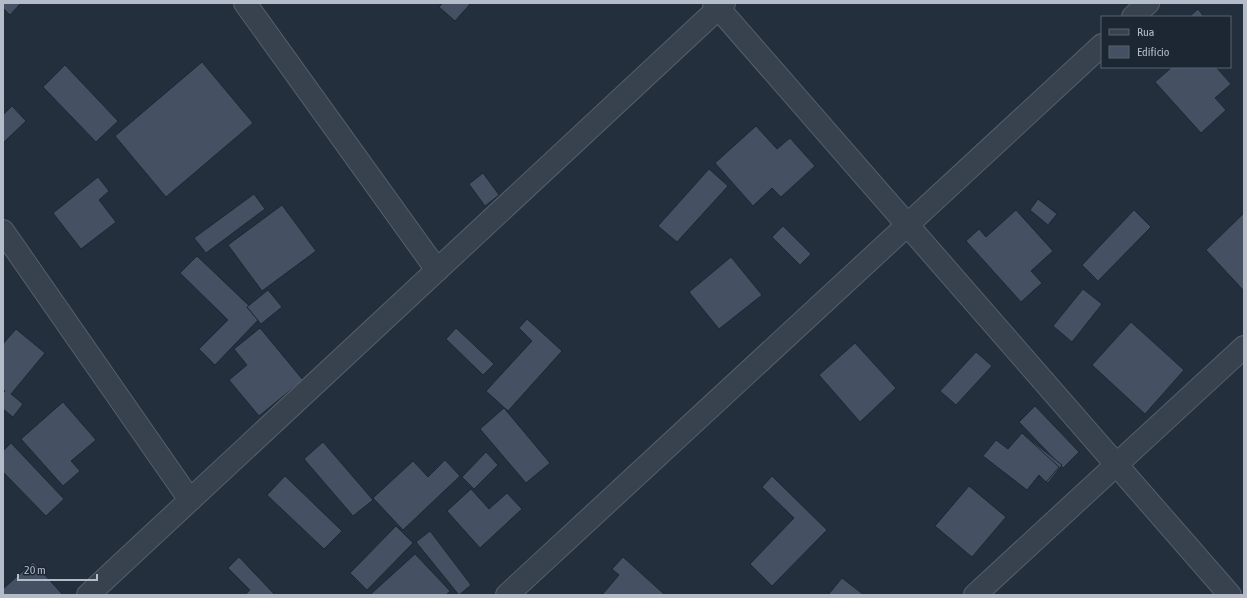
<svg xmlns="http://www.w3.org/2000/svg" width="1247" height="598" font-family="'Asap Condensed',sans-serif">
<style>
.building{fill:#455162;stroke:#1f2835}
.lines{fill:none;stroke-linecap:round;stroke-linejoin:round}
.minor-casing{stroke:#565f6c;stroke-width:24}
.minor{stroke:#38414e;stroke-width:22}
</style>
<rect width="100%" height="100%" fill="#242f3e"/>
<g class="building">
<polygon points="3,3 21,3 10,15 3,8"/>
<polygon points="3,3 21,3 10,15 3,8"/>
<polygon points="443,3 471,3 455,21 439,7"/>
<polygon points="443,3 471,3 455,21 439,7"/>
<polygon points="1198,9 1204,17 1189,17"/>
<polygon points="1198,9 1204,17 1189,17"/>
<polygon points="202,62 253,123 166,197 115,136"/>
<polygon points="202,62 253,123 166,197 115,136"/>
<polygon points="65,65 118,121 96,142 43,87"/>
<polygon points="65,65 118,121 96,142 43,87"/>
<polygon points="1172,67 1216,67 1231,84 1215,98 1226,110 1201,133 1155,82"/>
<polygon points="1172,67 1216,67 1231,84 1215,98 1226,110 1201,133 1155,82"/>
<polygon points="12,106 26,121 3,143 3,115"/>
<polygon points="12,106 26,121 3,143 3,115"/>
<polygon points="756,126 777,149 790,138 815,166 781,197 772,188 753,206 715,163"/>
<polygon points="756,126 777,149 790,138 815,166 781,197 772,188 753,206 715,163"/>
<polygon points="709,169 728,186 677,242 658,226"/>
<polygon points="709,169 728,186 677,242 658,226"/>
<polygon points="483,173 499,195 485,206 469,184"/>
<polygon points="483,173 499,195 485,206 469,184"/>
<polygon points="98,177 109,191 99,200 116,222 81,249 53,213"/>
<polygon points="98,177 109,191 99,200 116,222 81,249 53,213"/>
<polygon points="254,194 265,209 206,253 194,238"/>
<polygon points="254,194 265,209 206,253 194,238"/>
<polygon points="1038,199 1057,214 1048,225 1030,210"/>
<polygon points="1038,199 1057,214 1048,225 1030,210"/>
<polygon points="282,205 316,251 262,291 228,245"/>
<polygon points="282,205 316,251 262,291 228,245"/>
<polygon points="1016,210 1053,251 1031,271 1042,283 1021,302 966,241 979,229 986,237"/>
<polygon points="1016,210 1053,251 1031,271 1042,283 1021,302 966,241 979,229 986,237"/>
<polygon points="1134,210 1151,227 1098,281 1082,265"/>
<polygon points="1134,210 1151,227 1098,281 1082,265"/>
<polygon points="1243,214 1244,215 1244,291 1206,250"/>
<polygon points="1243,214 1244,215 1244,291 1206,250"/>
<polygon points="783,226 811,254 800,265 772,237"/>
<polygon points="783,226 811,254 800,265 772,237"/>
<polygon points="197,256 261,317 215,365 199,349 228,320 180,273"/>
<polygon points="197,256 261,317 215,365 199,349 228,320 180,273"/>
<polygon points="731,257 762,295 719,329 689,292"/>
<polygon points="731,257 762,295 719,329 689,292"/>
<polygon points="1083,289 1102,304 1072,342 1053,326"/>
<polygon points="1083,289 1102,304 1072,342 1053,326"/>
<polygon points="268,290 282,307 261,324 247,307"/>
<polygon points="268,290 282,307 261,324 247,307"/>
<polygon points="527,319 562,351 508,411 486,391 532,341 519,328"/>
<polygon points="527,319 562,351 508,411 486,391 532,341 519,328"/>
<polygon points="1131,322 1184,370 1145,414 1092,365"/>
<polygon points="1131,322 1184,370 1145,414 1092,365"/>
<polygon points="260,328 303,380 259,416 229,380 247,365 234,349"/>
<polygon points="260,328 303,380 259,416 229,380 247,365 234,349"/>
<polygon points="456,328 494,364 483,375 446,339"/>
<polygon points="456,328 494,364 483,375 446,339"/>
<polygon points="16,329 45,353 11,394 23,404 13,417 3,409 3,393 5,391 3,389 3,344"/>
<polygon points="16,329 45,353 11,394 23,404 13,417 3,409 3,393 5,391 3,389 3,344"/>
<polygon points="855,343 896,388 860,422 819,375"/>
<polygon points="855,343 896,388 860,422 819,375"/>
<polygon points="976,352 992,366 956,405 940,391"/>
<polygon points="976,352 992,366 956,405 940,391"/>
<polygon points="63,402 96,440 71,461 80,471 63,486 21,439"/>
<polygon points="63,402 96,440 71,461 80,471 63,486 21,439"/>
<polygon points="1035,406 1079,452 1064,467 1020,420"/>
<polygon points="1035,406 1079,452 1063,468 1019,422"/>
<polygon points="504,408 550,463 526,483 480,429"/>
<polygon points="504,408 550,463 526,483 480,429"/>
<polygon points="1022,433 1062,465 1048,483 1039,475 1027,490 983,456 996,440 1008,449"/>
<polygon points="1022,433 1059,467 1046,482 1039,475 1027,490 983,456 996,440 1008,449"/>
<polygon points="323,442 373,500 353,516 304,459"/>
<polygon points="323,442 373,500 353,516 304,459"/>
<polygon points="11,443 64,499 46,516 3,472 3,451"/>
<polygon points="11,443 64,499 46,516 3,472 3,451"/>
<polygon points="486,452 498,465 474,489 462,477"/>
<polygon points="486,452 498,465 474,489 462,477"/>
<polygon points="445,460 460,476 403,530 373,498 413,461 428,477"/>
<polygon points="445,460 460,476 403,530 373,498 413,461 428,477"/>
<polygon points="285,476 342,531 324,549 267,495"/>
<polygon points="285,476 342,531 324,549 267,495"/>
<polygon points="772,476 827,530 772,586 750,564 794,518 762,487"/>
<polygon points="772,476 827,530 772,586 750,564 794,518 762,487"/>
<polygon points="969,486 1006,517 972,557 935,526"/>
<polygon points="969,486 1006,517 972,557 935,526"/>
<polygon points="471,489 489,509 507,493 522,509 480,548 447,511"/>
<polygon points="471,489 489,509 507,493 522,509 480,548 447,511"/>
<polygon points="396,526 413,543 367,590 350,573"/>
<polygon points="396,526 413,543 367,590 350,573"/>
<polygon points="430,531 471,585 459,595 416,542"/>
<polygon points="430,531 471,585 459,595 416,542"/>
<polygon points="415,554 450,591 446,595 372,595 371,594"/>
<polygon points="415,554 450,591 446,595 372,595 371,594"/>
<polygon points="239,557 275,595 245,595 250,590 228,568"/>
<polygon points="239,557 275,595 245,595 250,590 228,568"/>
<polygon points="623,557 665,595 602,595 619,575 612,569"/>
<polygon points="623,557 665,595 602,595 619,575 612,569"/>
<polygon points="33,562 63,595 3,595 3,589"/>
<polygon points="33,562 63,595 3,595 3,589"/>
<polygon points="842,578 864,595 828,595"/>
<polygon points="842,578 864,595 828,595"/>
</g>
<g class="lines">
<g class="minor-casing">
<g id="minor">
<polyline points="245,3 437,270"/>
<polyline points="714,3 1230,595"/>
<polyline points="1133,17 1148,3"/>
<polyline points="3,231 190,500"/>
<polyline points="88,595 724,3"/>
<polyline points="507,595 1102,45"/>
<polyline points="975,595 1244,347"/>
</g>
</g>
<use href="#minor" class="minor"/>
</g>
<rect width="1247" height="598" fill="none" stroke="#b4bcc9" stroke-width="8"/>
<rect x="1101" y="16" width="130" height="52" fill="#1d2633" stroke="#59626f"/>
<rect x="1109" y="29" width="20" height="6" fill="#38414e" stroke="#59626f"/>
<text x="1137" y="36" font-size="12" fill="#b4bcc9">Rua</text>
<rect x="1109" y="46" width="20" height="12" fill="#455162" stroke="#59626f"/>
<text x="1137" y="56" font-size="12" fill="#b4bcc9">Edifício</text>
<path d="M18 574v6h79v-6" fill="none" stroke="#b4bcc9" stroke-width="2"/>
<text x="24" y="574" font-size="12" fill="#b4bcc9" stroke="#1d2633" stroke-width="3" paint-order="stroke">20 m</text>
</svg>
